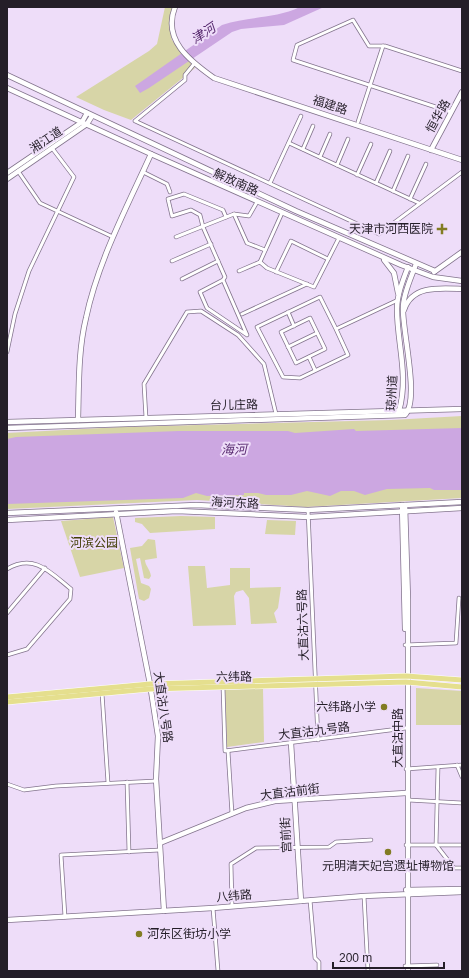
<svg xmlns="http://www.w3.org/2000/svg" width="469" height="978" font-family="Arial,'Noto Sans SC',sans-serif">
<style>
.green{fill:#d7d5a7}
.water{fill:#cca7e1}
.lines{fill:none;stroke-linecap:round;stroke-linejoin:round}
.street-casing{stroke:#83748d;stroke-width:4.5}
.secondary-casing{stroke:#83748d;stroke-width:6}
.primary-casing{stroke:#fff;stroke-width:6}
.street{stroke:#fff;stroke-width:3}
.secondary{stroke:#fff;stroke-width:4.5}
.primary{stroke:#e5df8e;stroke-width:5}
.poi-dot{fill:#827c23;stroke:#eeddf9;stroke-width:1.5}
.labels{text-anchor:middle;stroke-width:4;stroke-linejoin:round;paint-order:stroke}
.street-label{font-size:12px;fill:#241e28;stroke:#eeddf9}
.poi-label{font-size:12px;fill:#241e28;stroke:#eeddf9;text-anchor:end}
.park-label{font-size:12px;fill:#413d04;stroke:#eeddf9}
.water-label{font-size:13px;font-style:italic;fill:#5a2c71;stroke:#eeddf9}
</style>
<rect width="100%" height="100%" fill="#eeddf9"/>
<g class="green">
<polygon points="165,7 175,7 170,30 172,40 195,68 131,120 104,110 76,97 149,51 157,44"/>
<polygon points="462,416 462,498 306,507 197,500 7,509 7,433 121,427 391,420"/>
<polygon points="181,516 215,517 215,529 150,533 142,524 135,522 135,518"/>
<polygon points="113,517 124,568 80,577 61,521"/>
<polygon points="267,520 296,521 295,535 265,534"/>
<path d="M148,539L155,540L157,558L145,560C145,565 150,569 151,576L149,579L144,578L140,558L136,559L141,583L149,586L151,589L149,598L144,601L139,599L130,548L142,546Z"/>
<polygon points="188,566 205,566 207,588 230,585 230,568 250,568 250,588 281,587 278,608 274,613 277,623 251,624 249,598 243,590 236,592 234,596 236,625 193,626"/>
<polygon points="263,688 264,742 227,747 225,690"/>
<polygon points="416,688 462,691 461,725 416,725"/>
</g>
<g class="water">
<path d="M300,7H324L284,25L241,29L232,32L149,88L140,93L135,86L222,25C248,16 275,19 300,7Z"/>
<polygon points="462,428 462,490 434,490 430,488 387,489 365,495 354,491 341,491 330,496 307,491 291,495 266,495 258,493 244,493 244,495 207,496 196,493 183,498 7,504 7,439 16,437 179,431 288,431 295,433 354,429 356,431"/>
</g>
<g class="lines">
<g class="street-casing">
<g id="street">
<polyline points="194,64 185,75 185,80 135,121 379,234 462,172"/>
<polyline points="451,112 293,60 297,45 353,20 369,46 385,46 462,71"/>
<polyline points="358,122 383,46"/>
<polyline points="289,143 419,203"/>
<polyline points="303,149 313,126"/>
<polyline points="320,157 330,134"/>
<polyline points="337,165 348,139"/>
<polyline points="18,171 40,203 113,237"/>
<polyline points="143,172 167,184 170,192"/>
<polyline points="357,175 371,144"/>
<polyline points="270,183 301,116"/>
<polyline points="376,183 390,151"/>
<polyline points="393,191 408,156"/>
<polyline points="410,199 426,164"/>
<polyline points="282,213 260,262 267,268 314,287 339,238"/>
<polyline points="234,214 247,243 265,250"/>
<polyline points="176,237 234,214 249,216 257,202"/>
<polyline points="172,261 211,244"/>
<polyline points="239,271 260,262"/>
<polyline points="276,272 291,241 328,259"/>
<polyline points="182,279 218,261"/>
<polyline points="223,280 200,292 207,308 247,335 223,280 225,277 203,227 200,215 191,210 172,216 168,199 184,194 223,210 226,217"/>
<polyline points="288,312 294,326"/>
<polyline points="242,314 307,284"/>
<polygon points="310,318 325,349 296,363 281,332"/>
<polyline points="336,329 348,355 300,378 283,377 257,327 320,297 336,329 398,300"/>
<polyline points="288,347 317,333"/>
<polyline points="7,352 15,314 29,271 74,177 52,148"/>
<polyline points="309,357 315,370"/>
<polyline points="146,418 144,384 187,312 201,311 238,335 264,364 276,414"/>
<polyline points="308,510 318,740"/>
<path d="M7,569C34,553 50,572 71,589L70,599L27,649L7,655"/>
<polyline points="7,613 45,568"/>
<polyline points="405,645 456,643 459,598"/>
<polyline points="223,687 225,751 406,728"/>
<polyline points="102,693 108,783"/>
<polyline points="228,751 232,814"/>
<polyline points="457,765 462,777"/>
<polyline points="438,768 436,845 454,868 462,868"/>
<polyline points="406,769 462,765"/>
<polyline points="127,782 129,852"/>
<polyline points="7,784 24,790 56,786 156,781"/>
<polyline points="408,800 462,803"/>
<polyline points="406,845 462,845"/>
<polyline points="364,896 368,971"/>
<polyline points="310,900 315,958 319,962 319,971"/>
<polyline points="232,905 231,864 256,848 329,847 336,842 371,840"/>
<polyline points="213,908 218,971"/>
<polyline points="65,917 61,855 160,850"/>
<polyline points="405,966 437,965"/>
</g>
</g>
<g class="secondary-casing">
<g id="secondary">
<path d="M175,7C162,40 190,61 214,78L462,160"/>
<polyline points="7,75 296,211 435,271"/>
<polyline points="7,88 151,154 401,265 433,277 462,281"/>
<polyline points="431,150 462,92"/>
<polyline points="7,173 82,122 87,113"/>
<polyline points="7,179 87,124 92,116"/>
<polyline points="384,260 394,273 398,293"/>
<polyline points="434,272 462,252"/>
<path d="M404,310C412,285 440,288 462,289"/>
<path d="M399,411C409,376 397,343 397,309C397,295 403,280 408,267"/>
<path d="M78,420C79,386 78,351 86,318C98,261 127,207 151,154"/>
<polyline points="7,422 462,409"/>
<path d="M7,428L405,415C420,400 402,330 403,308C403,294 411,278 416,264"/>
<polyline points="402,505 405,629"/>
<polyline points="405,505 408,599 408,971"/>
<polyline points="116,512 150,684 158,736 156,779 164,911"/>
<polyline points="7,513 196,505 308,510 462,502"/>
<polyline points="7,520 177,511 308,517 462,508"/>
<polyline points="291,743 301,901"/>
<polyline points="160,843 246,808 275,801 406,793"/>
<polyline points="406,890 462,889"/>
<polyline points="7,920 213,908 364,896 462,892"/>
</g>
</g>
<g class="primary-casing">
<g id="primary">
<polyline points="7,697 150,684 406,676 462,680"/>
<polyline points="7,702 150,689 406,682 462,687"/>
</g>
</g>
<use href="#street" class="street"/>
<use href="#secondary" class="secondary"/>
<use href="#primary" class="primary"/>
</g>
<g class="poi-dot">
<path d="M440 223h4v4h4v4h-4v4h-4v-4h-4v-4h4z"/>
<circle cx="384" cy="707" r="4"/>
<circle cx="388" cy="852" r="4"/>
<circle cx="139" cy="934" r="4"/>
</g>
<g class="labels">
<g class="street-label">
<text transform="translate(330 105) rotate(18)" y="4">福建路</text>
<text transform="translate(438 116) rotate(-61)" y="4">恒华路</text>
<text transform="translate(46 140) rotate(-34)" y="4">湘江道</text>
<text transform="translate(236 182) rotate(24)" y="4">解放南路</text>
<text transform="translate(392 393) rotate(-87)" y="4">琼州道</text>
<text transform="translate(234 405) rotate(-1)" y="4">台儿庄路</text>
<text transform="translate(235 503) rotate(3)" y="4">海河东路</text>
<text transform="translate(303 625) rotate(-92)" y="4">大直沽六号路</text>
<text transform="translate(234 677) rotate(-1)" y="4">六纬路</text>
<text transform="translate(163 707) rotate(82)" y="4">大直沽八号路</text>
<text transform="translate(314 731) rotate(-7)" y="4">大直沽九号路</text>
<text transform="translate(398 738) rotate(-90)" y="4">大直沽中路</text>
<text transform="translate(290 792) rotate(-7)" y="4">大直沽前街</text>
<text transform="translate(286 835) rotate(-93)" y="4">宫前街</text>
<text transform="translate(234 896) rotate(-5)" y="4">八纬路</text>
</g>
<g class="poi-label">
<text x="433" y="233">天津市河西医院</text>
<text x="376" y="711">六纬路小学</text>
<text x="388" y="870" text-anchor="middle">元明清天妃宫遗址博物馆</text>
<text x="147" y="938" text-anchor="start">河东区街坊小学</text>
</g>
<g class="park-label">
<text x="94" y="547">河滨公园</text>
</g>
<g class="water-label">
<text transform="translate(203 33) rotate(-33)" y="5">津河</text>
<text transform="translate(234 449) rotate(-1)" y="5">海河</text>
</g>
</g>
<rect width="469" height="978" fill="none" stroke="#241e28" stroke-width="16"/>
<path d="M333 962v6h111v-6" fill="none" stroke="#241e28" stroke-width="2"/>
<text x="339" y="962" font-size="12" fill="#241e28" stroke="#eeddf9" stroke-width="3" paint-order="stroke">200 m</text>
</svg>
